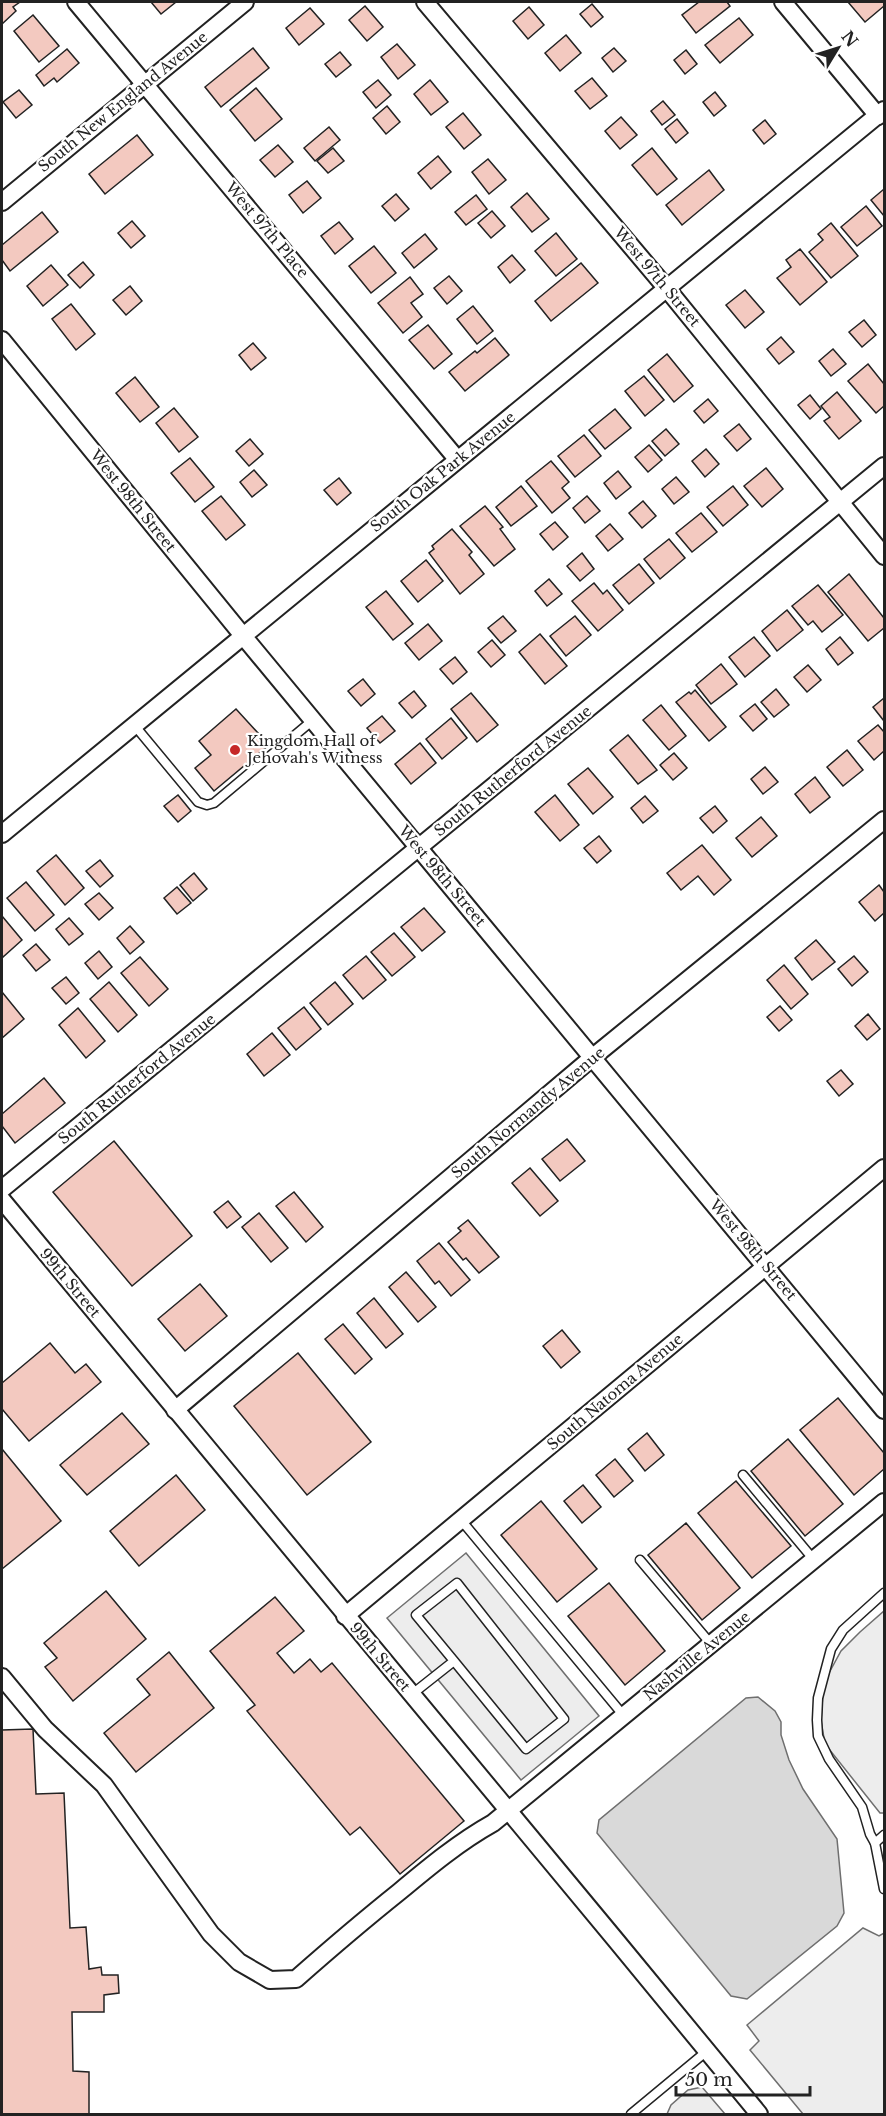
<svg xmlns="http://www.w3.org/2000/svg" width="886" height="2116" font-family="'Libre Baskerville',serif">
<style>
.parking{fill:#ededed;stroke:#6f6f6f;stroke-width:1.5}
.water{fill:#d9d9d9;stroke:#6f6f6f;stroke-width:1.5}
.building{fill:#f3c9c0;stroke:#222;stroke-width:1.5}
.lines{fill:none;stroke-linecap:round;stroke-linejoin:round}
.lane-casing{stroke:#222;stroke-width:11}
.street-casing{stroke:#222;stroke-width:20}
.lane{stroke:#fff;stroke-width:8}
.street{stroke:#fff;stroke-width:16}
.poi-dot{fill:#c62828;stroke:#fff;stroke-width:2}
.labels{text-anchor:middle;stroke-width:4.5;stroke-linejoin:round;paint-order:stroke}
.street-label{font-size:15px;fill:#222;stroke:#fff}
.poi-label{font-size:15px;fill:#222;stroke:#fff;text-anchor:start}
</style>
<rect width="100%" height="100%" fill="#fff"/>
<g class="parking">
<polygon points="466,1553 599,1716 521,1780 387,1618"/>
<polygon points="884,1611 884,1813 880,1813 825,1744 821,1721 823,1692 829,1673 841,1651 860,1632"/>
<polygon points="863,1928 879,1936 884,1933 884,2114 803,2114 750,2050 759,2041 747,2025"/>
<polygon points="702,2087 725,2114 667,2114 671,2105 688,2090"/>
</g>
<polygon class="water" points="758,1697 775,1711 781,1722 781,1735 789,1760 803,1789 837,1839 844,1913 837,1926 747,1999 731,1996 597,1833 599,1820 746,1698"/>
<g class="building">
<polygon points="2,2 20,2 13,7 16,11 2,24"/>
<polygon points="151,2 176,2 161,14"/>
<polygon points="699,2 727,2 730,6 696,33 682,15"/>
<polygon points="848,2 884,2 884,6 865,22"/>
<polygon points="592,4 603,17 591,27 580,14"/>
<polygon points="365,6 383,27 367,41 349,20"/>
<polygon points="529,7 544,25 528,39 513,21"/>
<polygon points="310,8 324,24 299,45 286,28"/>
<polygon points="33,15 59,46 39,62 14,31"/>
<polygon points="739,18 753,35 720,63 705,45"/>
<polygon points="566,35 581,53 560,71 545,53"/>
<polygon points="397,44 415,65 398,79 381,57"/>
<polygon points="253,48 269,68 221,107 205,87"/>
<polygon points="614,48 626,61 613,72 602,58"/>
<polygon points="67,49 79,63 57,82 54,78 44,86 36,75"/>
<polygon points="686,50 697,64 685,74 674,60"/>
<polygon points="340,52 351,65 336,77 325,64"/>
<polygon points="592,78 607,96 590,109 575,91"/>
<polygon points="378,80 391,95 376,108 363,92"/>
<polygon points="430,80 448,102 431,115 414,94"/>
<polygon points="256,88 282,119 255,141 230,110"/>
<polygon points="19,90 32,105 16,118 3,102"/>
<polygon points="715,92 726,106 714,116 703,102"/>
<polygon points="663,101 675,115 662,125 651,111"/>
<polygon points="387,106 400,122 386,134 373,118"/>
<polygon points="463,113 481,135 464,149 446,127"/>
<polygon points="621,117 637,135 620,149 605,131"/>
<polygon points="677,119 688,133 676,143 665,129"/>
<polygon points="765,120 776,134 764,144 753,130"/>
<polygon points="329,127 340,140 315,161 304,148"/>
<polygon points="137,135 153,155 105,194 89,174"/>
<polygon points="278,145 293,162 275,177 260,160"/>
<polygon points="333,148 344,161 328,173 317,161"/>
<polygon points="652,148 677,179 657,195 632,165"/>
<polygon points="438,156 451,172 431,189 418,173"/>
<polygon points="488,159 506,180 489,194 472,172"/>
<polygon points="709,170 724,190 682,225 666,205"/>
<polygon points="307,181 321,198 303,213 289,195"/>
<polygon points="884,189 884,216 871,200"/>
<polygon points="527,193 549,219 532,232 511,207"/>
<polygon points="396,194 409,209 395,221 382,206"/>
<polygon points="476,195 487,209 466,225 455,212"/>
<polygon points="866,206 882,226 857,246 841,227"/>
<polygon points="492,211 505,226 491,238 478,223"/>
<polygon points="42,212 58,232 10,271 2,260 2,245"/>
<polygon points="132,221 145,236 131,248 118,233"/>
<polygon points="339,222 353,239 335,254 321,236"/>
<polygon points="831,223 858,256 831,278 809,252 823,240 818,234"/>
<polygon points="556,233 577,259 556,276 535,251"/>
<polygon points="425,234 437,249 414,268 402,253"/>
<polygon points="374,246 396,273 371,293 349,266"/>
<polygon points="800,249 827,282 800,305 777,278 791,267 786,260"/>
<polygon points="512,255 525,270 510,283 498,267"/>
<polygon points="83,262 94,275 80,288 68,275"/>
<polygon points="581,263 598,283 551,321 535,301"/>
<polygon points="51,265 68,285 43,306 27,286"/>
<polygon points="449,276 462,291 447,304 434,288"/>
<polygon points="410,277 423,294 411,303 422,317 403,333 378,303"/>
<polygon points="130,286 142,301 126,315 113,300"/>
<polygon points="745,290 764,312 745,328 726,305"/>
<polygon points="71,304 95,334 76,350 52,319"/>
<polygon points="473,306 493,331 477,344 457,319"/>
<polygon points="864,320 876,335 862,347 849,332"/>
<polygon points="428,325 452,354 434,369 409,340"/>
<polygon points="781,337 794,352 779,364 767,349"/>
<polygon points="495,338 509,355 465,391 449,372 475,351 477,353"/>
<polygon points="253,343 266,358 251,370 239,355"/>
<polygon points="833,349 846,364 831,376 819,361"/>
<polygon points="667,354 693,386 674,402 648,370"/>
<polygon points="868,364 884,384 884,406 876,413 848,381"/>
<polygon points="644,376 664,400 645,416 625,391"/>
<polygon points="135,377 159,407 140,422 116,393"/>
<polygon points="837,392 861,421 839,439 824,421 830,417 821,406"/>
<polygon points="810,395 821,409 810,419 798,405"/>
<polygon points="708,399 718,411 704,423 694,411"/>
<polygon points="174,408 198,437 179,452 156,423"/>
<polygon points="615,409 631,428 605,449 589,430"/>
<polygon points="739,424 751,439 737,451 724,436"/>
<polygon points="666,429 679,444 665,456 652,441"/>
<polygon points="584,435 601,456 575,477 558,456"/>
<polygon points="250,439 263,454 249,466 236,451"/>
<polygon points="649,445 662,460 648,472 635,457"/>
<polygon points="706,449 719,464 705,477 692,461"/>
<polygon points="190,458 214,487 195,502 171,473"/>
<polygon points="551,461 569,482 562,488 570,498 552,513 526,481"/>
<polygon points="766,468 783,489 762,507 744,486"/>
<polygon points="254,470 267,485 252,497 240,482"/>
<polygon points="618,471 631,487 616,499 604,483"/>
<polygon points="676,477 689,492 674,504 662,489"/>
<polygon points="339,478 351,493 337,505 324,490"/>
<polygon points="521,486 537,506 511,526 496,507"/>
<polygon points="733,486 748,505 723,526 707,507"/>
<polygon points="221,496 245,525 226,540 202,511"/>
<polygon points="587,496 600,511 585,523 573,508"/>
<polygon points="643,501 656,516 642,528 629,513"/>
<polygon points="485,506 503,527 500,529 515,549 494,566 460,526"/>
<polygon points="701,513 717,532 692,552 676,533"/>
<polygon points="555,522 568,537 553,550 540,534"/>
<polygon points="610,524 623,539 608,551 596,536"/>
<polygon points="452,529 472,552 469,555 484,574 460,594 429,553 434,549 432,546"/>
<polygon points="669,539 685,558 660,579 644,559"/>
<polygon points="582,553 594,569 580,581 567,566"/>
<polygon points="426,560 443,581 418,602 401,581"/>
<polygon points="639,564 654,583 629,604 613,585"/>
<polygon points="849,574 884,618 884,628 868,641 828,592"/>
<polygon points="549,579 562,594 547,606 535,591"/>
<polygon points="594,583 603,594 607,590 623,610 598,631 572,601"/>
<polygon points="818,585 843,615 822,632 813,621 808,625 792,606"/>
<polygon points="386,591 413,624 393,640 366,607"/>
<polygon points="787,610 803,630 777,651 762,631"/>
<polygon points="503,616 516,631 501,643 488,628"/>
<polygon points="575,616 591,635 566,656 550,636"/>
<polygon points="428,624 442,641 419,660 405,643"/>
<polygon points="540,634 567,666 545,684 519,652"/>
<polygon points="754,637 770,656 745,677 729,657"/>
<polygon points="840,637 853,653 838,665 826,649"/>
<polygon points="492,640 505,655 491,667 478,652"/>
<polygon points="455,657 467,672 453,684 440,669"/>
<polygon points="721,664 737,684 711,704 696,685"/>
<polygon points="808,665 821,680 807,692 794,677"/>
<polygon points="363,679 375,694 361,706 348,691"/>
<polygon points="776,689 789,705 774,717 761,702"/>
<polygon points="695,690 726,727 709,741 676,702 689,692 691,694"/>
<polygon points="414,691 426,706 412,718 399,703"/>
<polygon points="471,693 498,725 477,742 451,709"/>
<polygon points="884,698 884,721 873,707"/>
<polygon points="755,704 767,719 753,731 740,716"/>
<polygon points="661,705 686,736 669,750 643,720"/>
<polygon points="236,709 269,745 214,791 195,768 211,755 199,741"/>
<polygon points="382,716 395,731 380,743 367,728"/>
<polygon points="451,718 467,738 442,759 426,739"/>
<polygon points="878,725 884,732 884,751 874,760 858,741"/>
<polygon points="628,735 657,770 638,784 610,750"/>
<polygon points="420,743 436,763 411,784 395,764"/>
<polygon points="847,750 863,770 843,786 827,767"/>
<polygon points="674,753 687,768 673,780 660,765"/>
<polygon points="765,767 778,782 763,794 751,779"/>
<polygon points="588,768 613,797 593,814 568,784"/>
<polygon points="815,777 830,797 810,813 795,794"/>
<polygon points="178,795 191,811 178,822 164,806"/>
<polygon points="555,795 579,825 560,841 535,812"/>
<polygon points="645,796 658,811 643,823 631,808"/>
<polygon points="715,806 727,821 713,833 700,818"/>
<polygon points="761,817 777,836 752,857 736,838"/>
<polygon points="599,836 611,851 597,863 584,848"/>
<polygon points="702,845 731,880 714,895 698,876 681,890 667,873"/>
<polygon points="56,855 84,888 65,905 37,871"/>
<polygon points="100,860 113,876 100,887 86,871"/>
<polygon points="194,873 207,889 193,901 180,885"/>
<polygon points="26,882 54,915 35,931 7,898"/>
<polygon points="879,885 884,892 884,913 875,921 859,902"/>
<polygon points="177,887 191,903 177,914 164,898"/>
<polygon points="99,893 113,908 99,920 85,904"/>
<polygon points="424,908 445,932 422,951 401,927"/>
<polygon points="2,916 22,940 3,957 2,955"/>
<polygon points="69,918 83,934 69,945 56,929"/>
<polygon points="130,926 144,942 130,954 117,938"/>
<polygon points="394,933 415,957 392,976 371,952"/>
<polygon points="816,940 835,962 812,980 795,958"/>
<polygon points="36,944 50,960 36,971 23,955"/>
<polygon points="99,951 112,967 98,979 85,963"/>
<polygon points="366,956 386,980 363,999 343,975"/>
<polygon points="854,956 868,972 852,986 838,969"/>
<polygon points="140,957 168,989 149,1006 121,973"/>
<polygon points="784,965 808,994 791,1009 767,980"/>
<polygon points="66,977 79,993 66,1004 52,988"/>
<polygon points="109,982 137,1015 118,1032 90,999"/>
<polygon points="335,982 353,1004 328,1025 310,1003"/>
<polygon points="2,992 24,1019 2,1038"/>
<polygon points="780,1006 792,1020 779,1031 767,1017"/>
<polygon points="304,1007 321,1029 296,1050 278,1028"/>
<polygon points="78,1008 105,1041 86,1058 59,1025"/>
<polygon points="868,1014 880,1029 867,1040 855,1026"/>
<polygon points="272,1033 290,1055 264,1076 247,1054"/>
<polygon points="841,1070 853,1084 839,1096 827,1081"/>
<polygon points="44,1078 65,1103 15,1143 2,1126 2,1114"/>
<polygon points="567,1139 585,1161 560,1181 542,1159"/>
<polygon points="114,1141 192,1236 132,1286 53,1192"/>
<polygon points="530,1168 558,1201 540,1216 512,1183"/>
<polygon points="294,1192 323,1227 306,1242 276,1206"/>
<polygon points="228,1201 241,1217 227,1228 214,1212"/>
<polygon points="259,1213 288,1248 271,1262 242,1227"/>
<polygon points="468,1220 499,1257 479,1273 466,1258 463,1260 448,1242 461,1231 458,1228"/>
<polygon points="439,1243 470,1280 451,1296 439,1281 435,1284 417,1261"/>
<polygon points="406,1272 436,1307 418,1322 389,1287"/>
<polygon points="200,1284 227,1316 185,1351 158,1319"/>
<polygon points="374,1298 403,1334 386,1348 357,1313"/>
<polygon points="343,1324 372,1359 355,1374 325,1339"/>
<polygon points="562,1330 580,1352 561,1368 543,1346"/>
<polygon points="50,1343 75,1373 86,1364 101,1382 29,1441 2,1409 2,1383"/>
<polygon points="298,1353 371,1442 307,1495 234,1406"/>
<polygon points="838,1398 884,1453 884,1469 854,1495 800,1430"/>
<polygon points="122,1413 149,1444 87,1495 60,1465"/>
<polygon points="647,1433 664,1455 645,1471 628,1449"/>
<polygon points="788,1439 843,1504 805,1536 751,1471"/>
<polygon points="2,1449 61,1521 2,1569"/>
<polygon points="615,1459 633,1481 614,1497 596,1475"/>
<polygon points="176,1475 205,1510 139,1566 110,1531"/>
<polygon points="736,1481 791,1546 752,1578 698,1513"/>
<polygon points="583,1485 601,1507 582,1523 564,1501"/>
<polygon points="541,1501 597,1569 557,1602 501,1535"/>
<polygon points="686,1523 740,1588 702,1620 648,1555"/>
<polygon points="609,1583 665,1651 625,1685 568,1616"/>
<polygon points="106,1591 146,1639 73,1701 45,1667 57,1658 44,1643"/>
<polygon points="275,1597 304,1631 277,1653 294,1673 310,1659 321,1672 332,1663 464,1821 400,1874 360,1827 350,1835 247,1711 255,1705 210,1651"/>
<polygon points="169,1652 214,1708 136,1772 104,1733 150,1695 137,1679"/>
<polygon points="33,1729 36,1794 64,1793 70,1928 86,1927 89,1969 101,1967 102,1975 118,1975 119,1993 104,1995 104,2012 72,2012 73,2071 89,2072 89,2114 2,2114 2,1730"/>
</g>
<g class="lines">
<g class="lane-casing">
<g id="lane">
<polyline points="135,726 198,802 207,805 214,803 313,720"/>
<polyline points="743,1475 814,1560"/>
<polyline points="461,1520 624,1716"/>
<polyline points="640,1560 711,1644"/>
<polyline points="884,1593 843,1630 831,1649 818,1698 817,1720 818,1736 829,1759 862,1807 870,1834 875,1843 884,1889"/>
<polyline points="411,1695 454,1661 416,1615 457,1583 564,1719 526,1749 454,1661"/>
<polyline points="875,1843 884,1835"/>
<polyline points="631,2114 707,2051"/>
</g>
</g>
<g class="street-casing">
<g id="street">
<polyline points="76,2 457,459"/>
<polyline points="425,2 668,290 884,556"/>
<polyline points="783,2 878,116"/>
<polyline points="2,202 245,2"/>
<polyline points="2,340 244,637 884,1410"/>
<polyline points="2,834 884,110"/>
<polyline points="2,1189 884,466"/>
<path d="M2,1200C253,1505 508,1808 759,2114"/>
<polyline points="175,1410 593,1057 884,820"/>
<polyline points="345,1616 884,1168"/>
<path d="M2,1677L45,1729L104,1785L211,1934L239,1962L270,1980L296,1979C330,1949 364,1920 399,1892C429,1867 459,1842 493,1823L884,1502"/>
</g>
</g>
<use href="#lane" class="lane"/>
<use href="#street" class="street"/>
</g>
<circle class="poi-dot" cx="235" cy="750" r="6"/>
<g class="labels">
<g class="street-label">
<text transform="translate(123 102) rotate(-39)" y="5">South New England Avenue</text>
<text transform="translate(267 230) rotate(50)" y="5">West 97th Place</text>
<text transform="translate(657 277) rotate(50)" y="5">West 97th Street</text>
<text transform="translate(443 472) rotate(-39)" y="5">South Oak Park Avenue</text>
<text transform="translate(133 501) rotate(51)" y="5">West 98th Street</text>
<text transform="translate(513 771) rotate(-39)" y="5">South Rutherford Avenue</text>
<text transform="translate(442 876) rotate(50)" y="5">West 98th Street</text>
<text transform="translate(137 1079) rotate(-39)" y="5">South Rutherford Avenue</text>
<text transform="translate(528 1113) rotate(-40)" y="5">South Normandy Avenue</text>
<text transform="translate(753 1250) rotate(50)" y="5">West 98th Street</text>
<text transform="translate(70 1283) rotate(50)" y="5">99th Street</text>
<text transform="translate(615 1392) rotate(-40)" y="5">South Natoma Avenue</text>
<text transform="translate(697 1656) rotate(-39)" y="5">Nashville Avenue</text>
<text transform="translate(380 1657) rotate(50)" y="5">99th Street</text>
</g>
<g class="poi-label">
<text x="247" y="746">Kingdom Hall of<tspan x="247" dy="17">Jehovah's Witness</tspan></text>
</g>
</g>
<rect width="886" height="2116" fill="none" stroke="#222222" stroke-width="6"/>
<g transform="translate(838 48) rotate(52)" stroke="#ffffff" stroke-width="4.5" paint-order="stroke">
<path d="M0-4.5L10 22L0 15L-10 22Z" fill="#222222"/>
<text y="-9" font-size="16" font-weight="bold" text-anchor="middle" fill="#222222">N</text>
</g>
<path d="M676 2086v9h134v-9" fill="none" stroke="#222222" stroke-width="3"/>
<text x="685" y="2086" font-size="18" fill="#222222" stroke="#ffffff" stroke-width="4.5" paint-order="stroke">50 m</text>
</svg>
